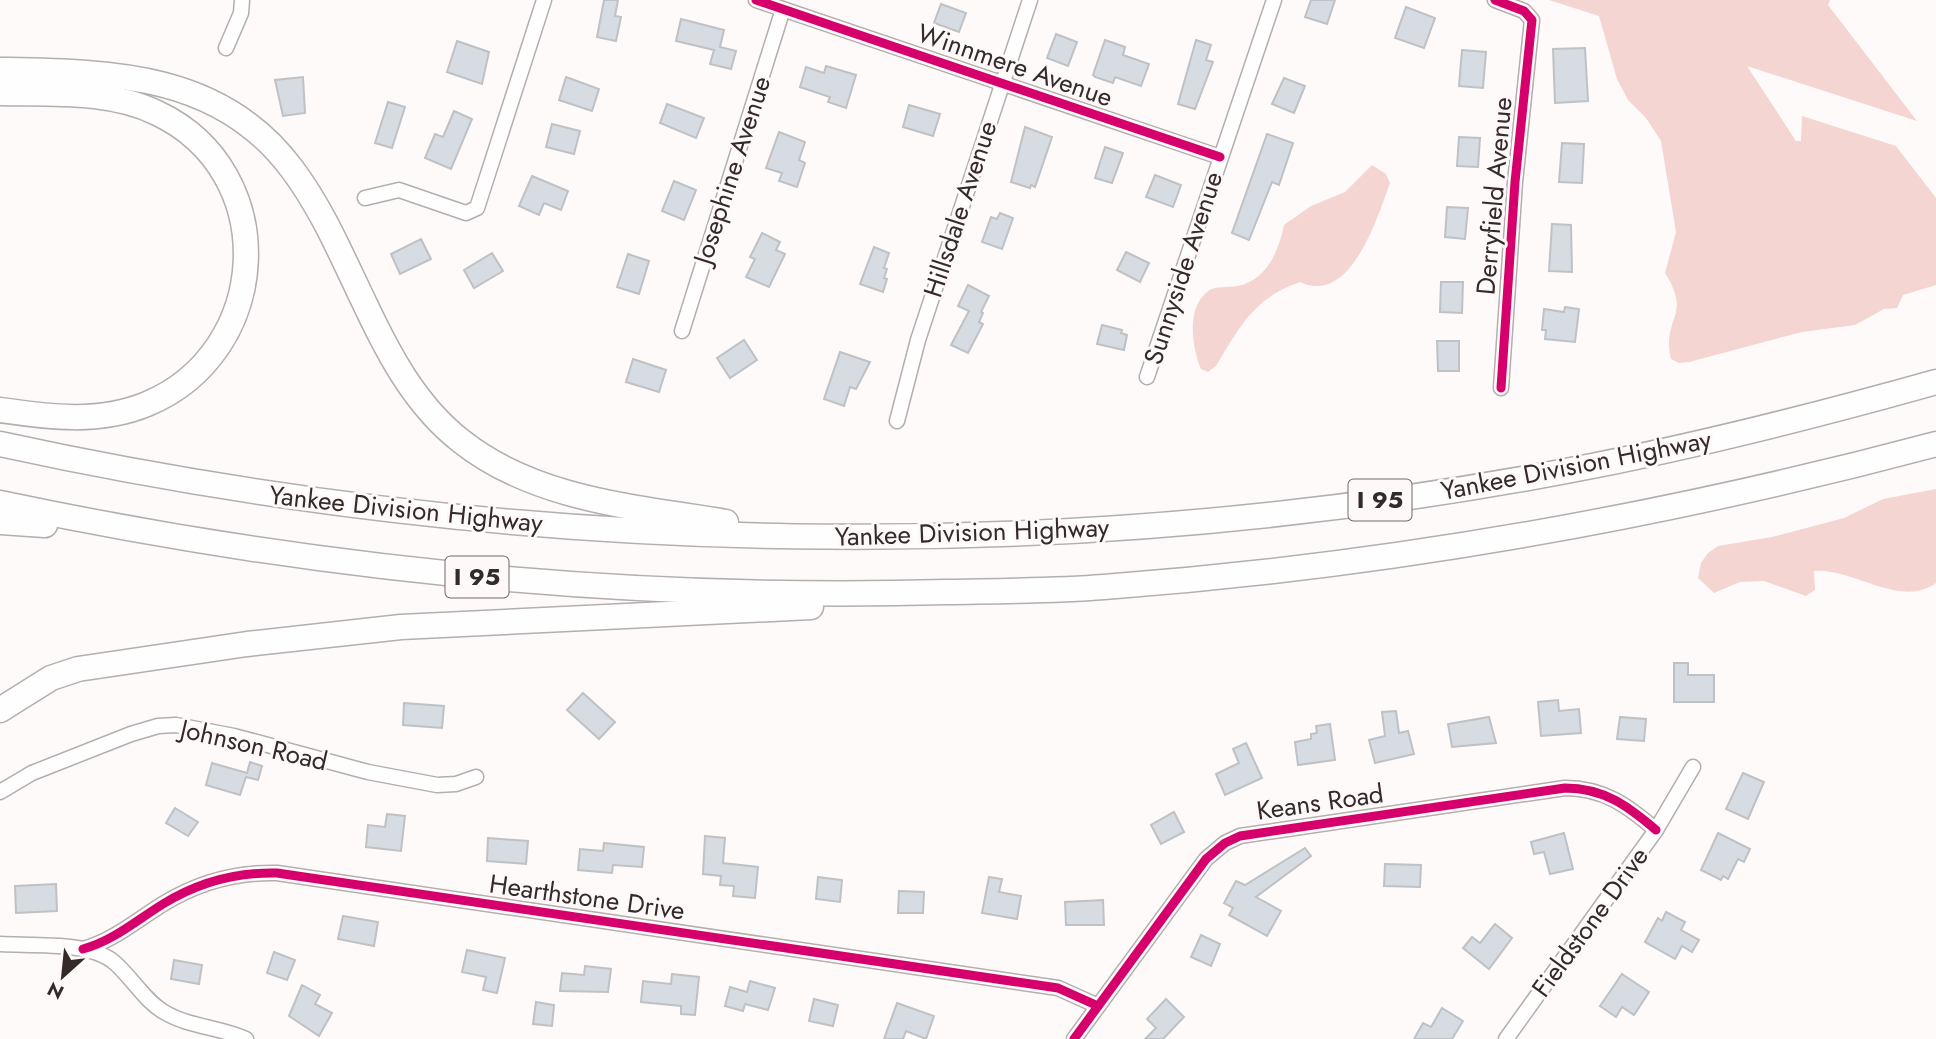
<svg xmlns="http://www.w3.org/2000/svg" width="1936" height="1039" font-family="Jost,sans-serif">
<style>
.green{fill:#f4d5d1}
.building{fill:#d6dce2;stroke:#bfc1c4;stroke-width:2}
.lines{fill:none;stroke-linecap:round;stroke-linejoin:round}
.street-casing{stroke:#b4aead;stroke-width:17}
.highway-casing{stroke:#b4aead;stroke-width:27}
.street{stroke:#fffefe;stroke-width:14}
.highway{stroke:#fffefe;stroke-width:24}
.cycleway-casing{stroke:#fef9f8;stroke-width:13}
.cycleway{stroke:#d6006c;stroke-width:9}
.labels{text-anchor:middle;stroke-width:6;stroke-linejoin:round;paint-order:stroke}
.shield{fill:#fef9f8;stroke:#706867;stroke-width:2}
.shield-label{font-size:24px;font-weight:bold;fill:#332a29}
.street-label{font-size:26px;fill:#332a29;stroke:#fef9f8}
</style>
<rect width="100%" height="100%" fill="#fdfaf9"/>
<g class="green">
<path d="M1549,0H1830L1828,5L1917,121L1747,66L1796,141H1801L1802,116L1896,146L1936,198V285L1903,295L1897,308L1884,309L1855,325L1802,332L1689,362L1679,363L1671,359C1661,317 1693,317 1665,273L1676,232L1661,141L1646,118L1628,100L1617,79L1599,16Z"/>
<path d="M1372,165L1386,174L1390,183C1377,219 1350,306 1300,282C1255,297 1239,327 1216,366L1208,372L1201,369C1192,347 1186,309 1207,292C1214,285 1228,288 1238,286C1267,280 1279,250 1284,225L1311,206L1345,192Z"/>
<path d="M1936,489V583C1900,609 1854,568 1814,571L1815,590L1806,596L1764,581L1740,582L1714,593L1698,578L1701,563L1708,553L1718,546L1772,537L1844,518L1883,499Z"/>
</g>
<g class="building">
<polygon points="604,0 618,0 615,16 621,17 616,41 597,37"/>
<polygon points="1311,0 1335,0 1327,24 1305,17"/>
<polygon points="941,4 966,13 959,32 934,23"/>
<polygon points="1406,7 1435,18 1424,48 1395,38"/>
<polygon points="681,19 724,30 720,47 736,51 731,69 710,64 714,50 676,41"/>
<polygon points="1056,34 1077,42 1068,66 1047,58"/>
<polygon points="1105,40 1125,47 1123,55 1149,64 1141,86 1115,77 1113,83 1095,77 1093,75"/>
<polygon points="1196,40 1211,45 1206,60 1213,62 1195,109 1178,104"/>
<polygon points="457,41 489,52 482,84 447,72"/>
<polygon points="1585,48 1588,101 1555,103 1553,49"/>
<polygon points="1462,50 1486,52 1483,88 1459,86"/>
<polygon points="826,66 856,75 846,108 828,102 830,97 800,87 806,67 824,73"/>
<polygon points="303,77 305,113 283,116 275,80"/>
<polygon points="566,77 599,89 592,111 559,100"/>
<polygon points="1284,78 1305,86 1294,113 1272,104"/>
<polygon points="388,102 405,107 392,148 375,143"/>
<polygon points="667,104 704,118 696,138 660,123"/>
<polygon points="909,105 940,114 933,136 903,127"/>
<polygon points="454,111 472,119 451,169 425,158 435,134 443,137"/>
<polygon points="552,124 580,131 574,154 546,147"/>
<polygon points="1025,127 1052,137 1035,187 1031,185 1030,188 1011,182"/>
<polygon points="779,132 805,142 799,160 805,163 797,187 779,181 782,173 766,168"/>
<polygon points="1267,134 1293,143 1279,185 1272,182 1249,240 1232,233"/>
<polygon points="1459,137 1480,138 1478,167 1457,166"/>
<polygon points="1562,143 1584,144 1582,183 1559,182"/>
<polygon points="1105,147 1123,153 1112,183 1095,178"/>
<polygon points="1155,175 1181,185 1173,207 1146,197"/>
<polygon points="532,176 568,191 561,210 544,203 539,215 519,206"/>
<polygon points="674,181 696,190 684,220 662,211"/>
<polygon points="1447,207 1468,208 1465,239 1445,237"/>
<polygon points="1000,213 1013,218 1002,249 982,242 991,217 997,219"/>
<polygon points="1552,224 1571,225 1572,272 1549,271"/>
<polygon points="762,233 780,242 776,250 785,254 769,287 746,277 755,259 750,257"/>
<polygon points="421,239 431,259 400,274 391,254"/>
<polygon points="874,247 889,253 884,268 887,269 884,278 887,279 883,292 860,284"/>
<polygon points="1126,252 1149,263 1140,282 1117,270"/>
<polygon points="492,253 503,271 474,288 464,270"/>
<polygon points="628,254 649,261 639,294 617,287"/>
<polygon points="1441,282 1463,282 1462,313 1440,312"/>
<polygon points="968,285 989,296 981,312 983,313 979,322 983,324 968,353 951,345 969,311 958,306"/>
<polygon points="1565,307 1579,309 1575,342 1545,339 1546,330 1542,330 1544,309 1564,312"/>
<polygon points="1102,325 1122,330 1121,333 1127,335 1124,350 1097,344"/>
<polygon points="744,340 757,360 730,378 717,358"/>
<polygon points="1437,341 1459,341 1459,371 1438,371"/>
<polygon points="840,352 870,362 856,389 850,387 844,406 824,399"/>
<polygon points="633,359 666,370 659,392 626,382"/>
<polygon points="1674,663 1688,663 1688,675 1714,675 1714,702 1674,702"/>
<polygon points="583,693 615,722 599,739 567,710"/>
<polygon points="1558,700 1559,711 1579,709 1581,733 1541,736 1538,702"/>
<polygon points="404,703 444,706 442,728 403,725"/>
<polygon points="1396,711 1399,733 1408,731 1414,754 1375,763 1369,740 1385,736 1382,712"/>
<polygon points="1489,717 1496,743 1452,747 1448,724"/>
<polygon points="1620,717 1646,719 1644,741 1617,739"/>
<polygon points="1330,724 1335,760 1298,765 1295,742 1311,739 1311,734 1317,733 1316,726"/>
<polygon points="1246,743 1262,778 1225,795 1216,774 1239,763 1233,749"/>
<polygon points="250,762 262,766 258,780 246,777 240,795 206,785 212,763 247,773"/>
<polygon points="1743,773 1764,782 1748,819 1726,809"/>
<polygon points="175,808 198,822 188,836 166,823"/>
<polygon points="1174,812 1184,832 1161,844 1151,825"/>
<polygon points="387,814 405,816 401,851 366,847 368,825 385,827"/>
<polygon points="1564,833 1573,869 1550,874 1544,852 1534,854 1531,842"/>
<polygon points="1718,833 1750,849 1744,862 1738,859 1728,879 1723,876 1721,880 1701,870"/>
<polygon points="705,836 725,838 723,863 758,867 755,898 733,896 734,886 720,885 721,876 703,874"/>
<polygon points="488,838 528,841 526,864 487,861"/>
<polygon points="604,843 644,847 642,867 613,865 612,873 578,870 580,849 603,851"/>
<polygon points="1305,848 1311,856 1256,897 1281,911 1267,936 1229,915 1233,908 1224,903 1236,881 1245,885"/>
<polygon points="1385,864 1421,865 1420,887 1384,886"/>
<polygon points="818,877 842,880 840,902 816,899"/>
<polygon points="989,877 1002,879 999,892 1021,896 1017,919 982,913"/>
<polygon points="56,884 57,911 16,913 15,886"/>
<polygon points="899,891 924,892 923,913 898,913"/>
<polygon points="1103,900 1104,925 1066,925 1065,902"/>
<polygon points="1666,912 1685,922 1681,930 1699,940 1692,952 1682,946 1675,959 1645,942 1658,918 1662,921"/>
<polygon points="343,916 378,922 374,946 338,939"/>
<polygon points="1495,924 1512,938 1489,969 1463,948 1472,937 1480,943"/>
<polygon points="1201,935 1220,944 1211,966 1191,957"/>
<polygon points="467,950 505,958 497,993 483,990 486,977 462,972"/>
<polygon points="274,952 295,960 287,980 267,973"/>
<polygon points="174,960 202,965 199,984 171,979"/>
<polygon points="585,966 611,969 608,992 560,991 562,973 584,975"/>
<polygon points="672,974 699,977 695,1015 681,1014 681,1006 641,1002 643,981 671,984"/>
<polygon points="1622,974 1649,992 1634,1015 1622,1007 1616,1017 1600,1006"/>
<polygon points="750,981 775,988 768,1010 745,1004 743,1011 725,1006 730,987 747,992"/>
<polygon points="302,985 320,995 315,1004 332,1013 319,1036 289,1016"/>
<polygon points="814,999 838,1005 833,1026 809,1021"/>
<polygon points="1166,999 1184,1017 1163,1039 1145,1039 1156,1028 1147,1019"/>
<polygon points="536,1002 554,1005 552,1026 533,1024"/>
<polygon points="897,1003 934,1016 926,1039 906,1031 903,1039 884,1039"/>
<polygon points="1442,1008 1463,1021 1452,1039 1414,1039 1423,1023 1431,1027"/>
</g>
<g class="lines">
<g class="street-casing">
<g id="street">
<polyline points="756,0 1220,157"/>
<polyline points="1495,0 1524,11 1532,20 1515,182 1501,388"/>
<polyline points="226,48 241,13 242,0"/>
<polyline points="365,198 399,190 466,213 477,208 544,0"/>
<polyline points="682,331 783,9"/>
<polyline points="1147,377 1274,0"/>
<polyline points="897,421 918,340 1030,0"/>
<polyline points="0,792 32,773 131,734 158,726 176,725 234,736 368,772 437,785 456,784 476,777"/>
<path d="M0,944C31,946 91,941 115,963C132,978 145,1001 164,1012C189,1027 220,1027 246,1039"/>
<path d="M83,949C113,941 137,920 163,904C197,883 237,872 277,873L1058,988L1098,1006"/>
<path d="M1074,1039L1206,859L1225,843L1240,836L1565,788C1604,788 1628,806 1656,830"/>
<polyline points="1506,1039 1656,830 1693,767"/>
</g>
</g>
<g class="highway-casing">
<g id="highway">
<path d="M0,70C109,72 220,72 292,169C323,210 343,259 365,304C389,355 416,406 461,441C535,500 636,507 726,522"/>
<path d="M0,93C51,94 110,90 157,113C282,172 272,352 147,404C99,424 49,417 0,410"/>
<path d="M0,444C522,558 1067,569 1592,466C1708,443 1822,414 1936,382"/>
<path d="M0,503C312,569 628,601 947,592C999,591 1052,591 1104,587C1386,566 1663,517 1936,444"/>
<polyline points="0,522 45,525"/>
<polyline points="0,710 51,678 78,669 247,644 401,627 811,607"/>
</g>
</g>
<use href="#street" class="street"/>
<use href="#highway" class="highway"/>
<g class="cycleway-casing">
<g id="cycleway">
<polyline points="756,0 1220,157"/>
<polyline points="1495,0 1524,11 1532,20 1515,182 1501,388"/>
<path d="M83,949C113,941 137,920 163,904C197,883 237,872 277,873L1058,988L1098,1006"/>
<path d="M1074,1039L1206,859L1225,843L1240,836L1565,788C1604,788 1628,806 1656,830"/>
</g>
</g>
<use href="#cycleway" class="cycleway"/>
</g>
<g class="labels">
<g class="shield">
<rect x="1348.5" y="479.5" width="63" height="41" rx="5"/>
<rect x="445.5" y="556.5" width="63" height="41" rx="5"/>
</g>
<g class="shield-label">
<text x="1380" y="508">I 95</text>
<text x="477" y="585">I 95</text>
</g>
<g class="street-label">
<text transform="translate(1015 65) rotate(19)" y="9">Winnmere Avenue</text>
<text transform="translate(732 170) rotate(-72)" y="9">Josephine Avenue</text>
<text transform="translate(1494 196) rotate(-85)" y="9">Derryfield Avenue</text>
<text transform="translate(960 209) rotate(-72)" y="9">Hillsdale Avenue</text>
<text transform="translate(1183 268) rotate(-72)" y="9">Sunnyside Avenue</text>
<text transform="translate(1576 465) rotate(-11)" y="9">Yankee Division Highway</text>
<text transform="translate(406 509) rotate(6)" y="9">Yankee Division Highway</text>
<text transform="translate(972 532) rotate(-2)" y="9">Yankee Division Highway</text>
<text transform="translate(254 745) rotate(13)" y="9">Johnson Road</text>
<text transform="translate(1320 802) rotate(-8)" y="9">Keans Road</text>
<text transform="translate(587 897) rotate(8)" y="9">Hearthstone Drive</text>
<text transform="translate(1590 922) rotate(-54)" y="9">Fieldstone Drive</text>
</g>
</g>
<g transform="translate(63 976) rotate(207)" stroke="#fef9f8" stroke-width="5" paint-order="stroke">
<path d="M0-5L12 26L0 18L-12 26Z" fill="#332a29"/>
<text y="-10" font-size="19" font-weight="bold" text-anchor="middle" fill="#332a29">N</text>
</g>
</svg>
